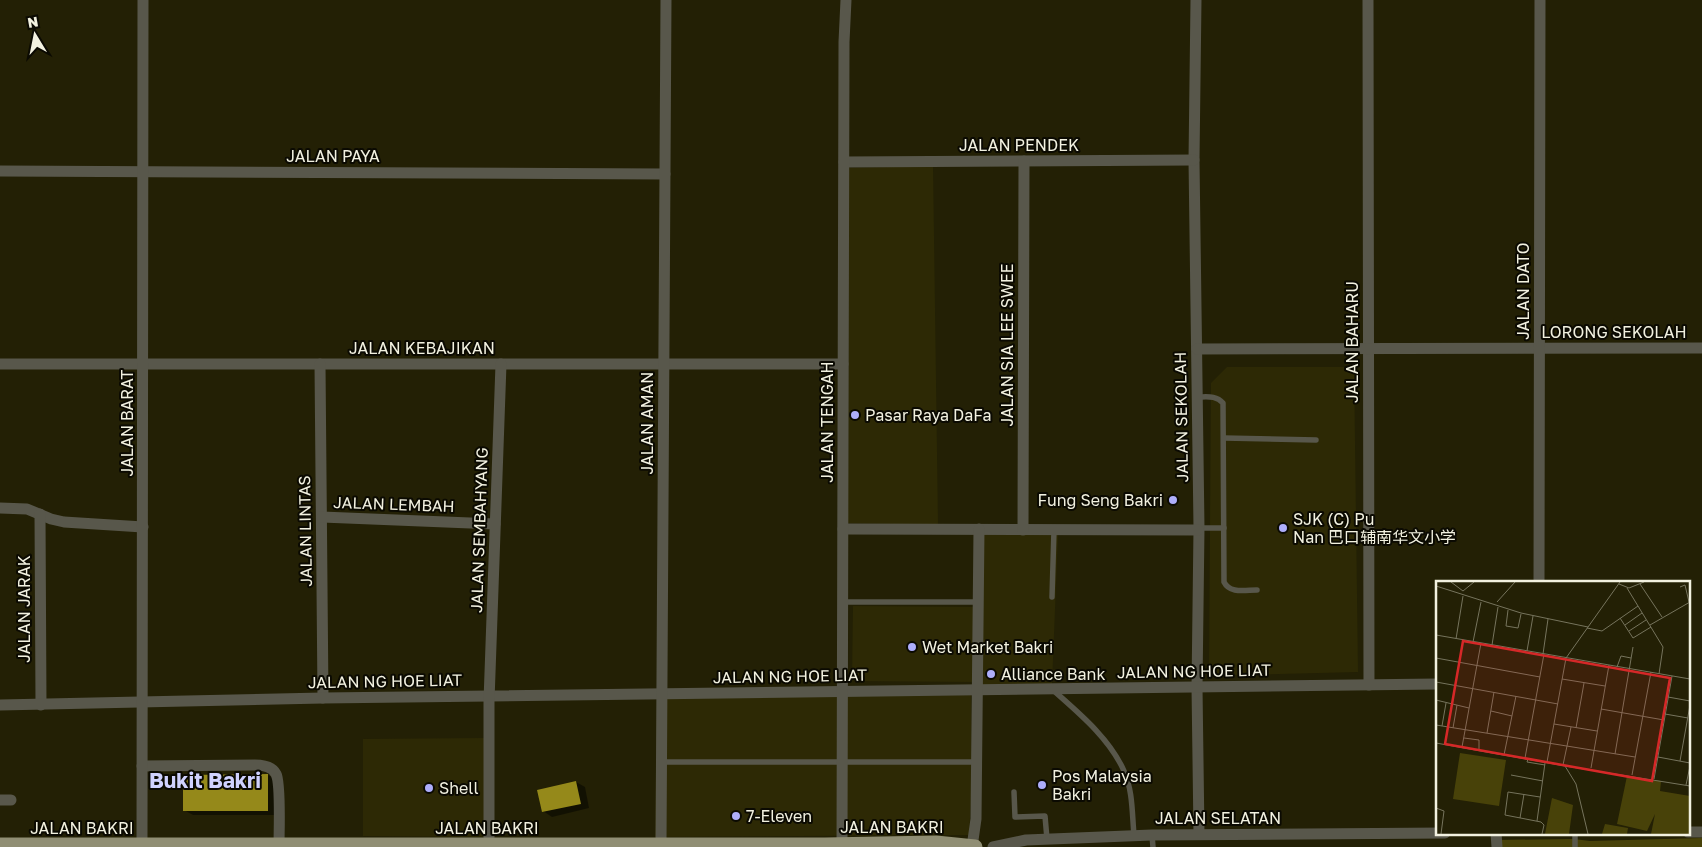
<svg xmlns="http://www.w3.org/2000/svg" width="1702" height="847" font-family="'Golos Text','Noto Sans SC',sans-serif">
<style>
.built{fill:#2d2905}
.green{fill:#484209}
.shadow{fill:#0007}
.building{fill:#95891a}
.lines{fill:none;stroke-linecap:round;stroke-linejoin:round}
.service{stroke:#58574b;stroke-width:5.5}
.minor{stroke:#58574b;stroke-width:11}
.primary{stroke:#908e74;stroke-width:15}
.poi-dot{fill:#aeaefb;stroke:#0b0a02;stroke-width:2}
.labels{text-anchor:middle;stroke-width:4;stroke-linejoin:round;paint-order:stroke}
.street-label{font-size:16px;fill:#f2f1e0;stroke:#0b0a02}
.poi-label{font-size:16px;fill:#f2f1e0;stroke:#0b0a02;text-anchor:start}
.district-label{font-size:21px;font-weight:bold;fill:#d0d2fe;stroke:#0b0a02}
.inset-road{fill:none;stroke:#76745d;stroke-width:1}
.view{fill:#d62828;fill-opacity:0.15;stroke:#d62828;stroke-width:2.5}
.inset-edge{fill:none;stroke:#f2f1e0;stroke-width:2.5}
</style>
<rect width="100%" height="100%" fill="#232005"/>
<g class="built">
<polygon points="933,166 938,525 848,523 849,168"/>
<polygon points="1227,367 1354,367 1358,672 1209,676 1211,383"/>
<polygon points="983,534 1058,534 1052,684 981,686"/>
<polygon points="853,606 974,607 973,682 852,681"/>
<polygon points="971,695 972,783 969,835 655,837 657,698"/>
<polygon points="484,738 484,837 363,836 363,739"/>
</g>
<polygon class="green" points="1702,838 1702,847 1495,847 1495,840 1574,839 1590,841"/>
<g class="shadow">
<polygon points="268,775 277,780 277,815 193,815 184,810 184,776"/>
<polygon points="576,782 585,787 589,808 552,817 543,811"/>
</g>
<g class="building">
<polygon points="268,774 268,811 183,811 183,775"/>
<polygon points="576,781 581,804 542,812 537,790"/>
</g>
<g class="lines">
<g class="service">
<path d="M1197,397C1207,397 1216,395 1223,403L1224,582C1230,594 1245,590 1257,590"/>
<polyline points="1224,438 1316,440"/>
<polyline points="1199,528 1224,528"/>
<polyline points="1052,597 1054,530"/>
<polyline points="843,602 978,602"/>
<path d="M1054,691C1080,714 1110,739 1124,771C1133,791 1132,814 1134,835"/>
<polyline points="661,762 976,762"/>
<polyline points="1014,792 1015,817 1045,816 1047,839"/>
<polyline points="1575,833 1575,847"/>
<polyline points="1152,835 1153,847"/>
</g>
<g class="minor">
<polyline points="1196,0 1194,160 1199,528 1197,687 1199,834"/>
<polyline points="1368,0 1369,685"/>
<polyline points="844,162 1194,160"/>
<polyline points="0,171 665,174"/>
<polyline points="1197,349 1702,348"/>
<polyline points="0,364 843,364"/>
<polyline points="320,364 323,698"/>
<polyline points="0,508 27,509 51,519 64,522 143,527"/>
<polyline points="40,514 41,705"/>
<polyline points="322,517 495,524"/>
<polyline points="843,529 1198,530"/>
<polyline points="1023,530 1024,161"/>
<polyline points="1539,582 1540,0"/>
<polyline points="0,705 323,698 1437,684"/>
<path d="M142,766L255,765C263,765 272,766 276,774C281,783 279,832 279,845"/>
<polyline points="0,800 11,800"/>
<polyline points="1688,832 1702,832"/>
<polyline points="1496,833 1497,847"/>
<polyline points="142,845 143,0"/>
<polyline points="489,845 489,701 501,364"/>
<polyline points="661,845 666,0"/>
<polyline points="842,845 844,42 846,0"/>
<polyline points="972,847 976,819 979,529"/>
<polyline points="993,847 1026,840 1152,835 1445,833"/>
</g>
<polyline class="primary" points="0,845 825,845 936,843 975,847"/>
</g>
<g class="poi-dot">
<circle cx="855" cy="415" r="5"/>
<circle cx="1173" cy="500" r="5"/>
<circle cx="1283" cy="528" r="5"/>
<circle cx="912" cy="647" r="5"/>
<circle cx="991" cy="674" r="5"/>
<circle cx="1042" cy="785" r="5"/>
<circle cx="429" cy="788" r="5"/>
<circle cx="736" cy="816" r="5"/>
</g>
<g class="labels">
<g class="street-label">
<text x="1019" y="151">JALAN PENDEK</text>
<text x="333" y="162">JALAN PAYA</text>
<text transform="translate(1523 291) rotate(-90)" y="6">JALAN DATO</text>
<text x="1614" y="338">LORONG SEKOLAH</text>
<text transform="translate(1352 342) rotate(-90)" y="6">JALAN BAHARU</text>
<text transform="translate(1007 345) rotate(-90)" y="6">JALAN SIA LEE SWEE</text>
<text x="422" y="354">JALAN KEBAJIKAN</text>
<text transform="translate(1181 417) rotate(-91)" y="6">JALAN SEKOLAH</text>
<text transform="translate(827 422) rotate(-90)" y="6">JALAN TENGAH</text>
<text transform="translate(127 423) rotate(-90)" y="6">JALAN BARAT</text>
<text transform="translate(647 423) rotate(-90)" y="6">JALAN AMAN</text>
<text transform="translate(394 504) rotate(2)" y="6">JALAN LEMBAH</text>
<text transform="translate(479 530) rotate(-88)" y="6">JALAN SEMBAHYANG</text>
<text transform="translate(305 531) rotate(-91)" y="6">JALAN LINTAS</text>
<text transform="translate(24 609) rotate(-90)" y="6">JALAN JARAK</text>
<text transform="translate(1194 671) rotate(-1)" y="6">JALAN NG HOE LIAT</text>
<text transform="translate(790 676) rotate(-1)" y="6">JALAN NG HOE LIAT</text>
<text transform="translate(385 681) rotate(-1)" y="6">JALAN NG HOE LIAT</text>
<text x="1218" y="824">JALAN SELATAN</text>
<text x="892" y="833">JALAN BAKRI</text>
<text x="82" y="834">JALAN BAKRI</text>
<text x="487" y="834">JALAN BAKRI</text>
</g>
<g class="poi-label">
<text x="865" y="421">Pasar Raya DaFa</text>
<text x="1163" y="506" text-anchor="end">Fung Seng Bakri</text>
<text x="1293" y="525">SJK (C) Pu<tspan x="1293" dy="18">Nan 巴口辅南华文小学</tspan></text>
<text x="922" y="653">Wet Market Bakri</text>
<text x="1001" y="680">Alliance Bank</text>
<text x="1052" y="782">Pos Malaysia<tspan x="1052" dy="18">Bakri</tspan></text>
<text x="439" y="794">Shell</text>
<text x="746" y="822">7-Eleven</text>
</g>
<g class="district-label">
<text x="205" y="788">Bukit Bakri</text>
</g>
</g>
<g transform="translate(1436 581)">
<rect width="254" height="254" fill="#232005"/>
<path d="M24,172L70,179L63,225L17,218ZM191,195L225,200L224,210L254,215V253H215L219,233L211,250L181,243ZM116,217L137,224L133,253H109ZM169,243L192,247L191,253H166Z" fill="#484209"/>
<path class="inset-road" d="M15,1L27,10L38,1M183,3L193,7L208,1M204,3L226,36M0,5L85,32L152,46M244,6L249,4L253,21M191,7L227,66L223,93M61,21L79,1M72,29L70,45L82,47L85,33M184,37L197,57L215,46M189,44L206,32M214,44L254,21M151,47L166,50L202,25M193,50L210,39M0,54L254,98M20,58L27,15M37,61L45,21M56,64L62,26M91,70L97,35M107,73L112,38M0,77L104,96M181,86L185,75L195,77M126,98L169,105M0,101L122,123M232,116L254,120M0,119L33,127M165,128L228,139M55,130L76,135M229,133L252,137M118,143L161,150M0,144L199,176M6,145L10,122M17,147L21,124M140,147L148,102M51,152L58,111M28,157L43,159V169M0,162L129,185L140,203L152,253M26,166L45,62M179,173L197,66M68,174L80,115M222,176L254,182M89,177L108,73M92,178L91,181L109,184M244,180L254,124M111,181L130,77L184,1M127,184L135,146M129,185L254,205M155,187L173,84M75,194L107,200M196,194L215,91M218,198L236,95M250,204L254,185M104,216L72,211L69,234L105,241L108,244L106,253M0,227L8,230L5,253M84,237L88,213M101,240L109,182"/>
<path class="view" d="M27,60L234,97L216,200L9,163Z"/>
<rect width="254" height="254" class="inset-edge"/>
</g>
<g transform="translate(35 35) rotate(350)" stroke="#0b0a02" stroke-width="4" paint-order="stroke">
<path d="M0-4L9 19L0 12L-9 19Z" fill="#f2f1e0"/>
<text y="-8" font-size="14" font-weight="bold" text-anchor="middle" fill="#f2f1e0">N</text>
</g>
</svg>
